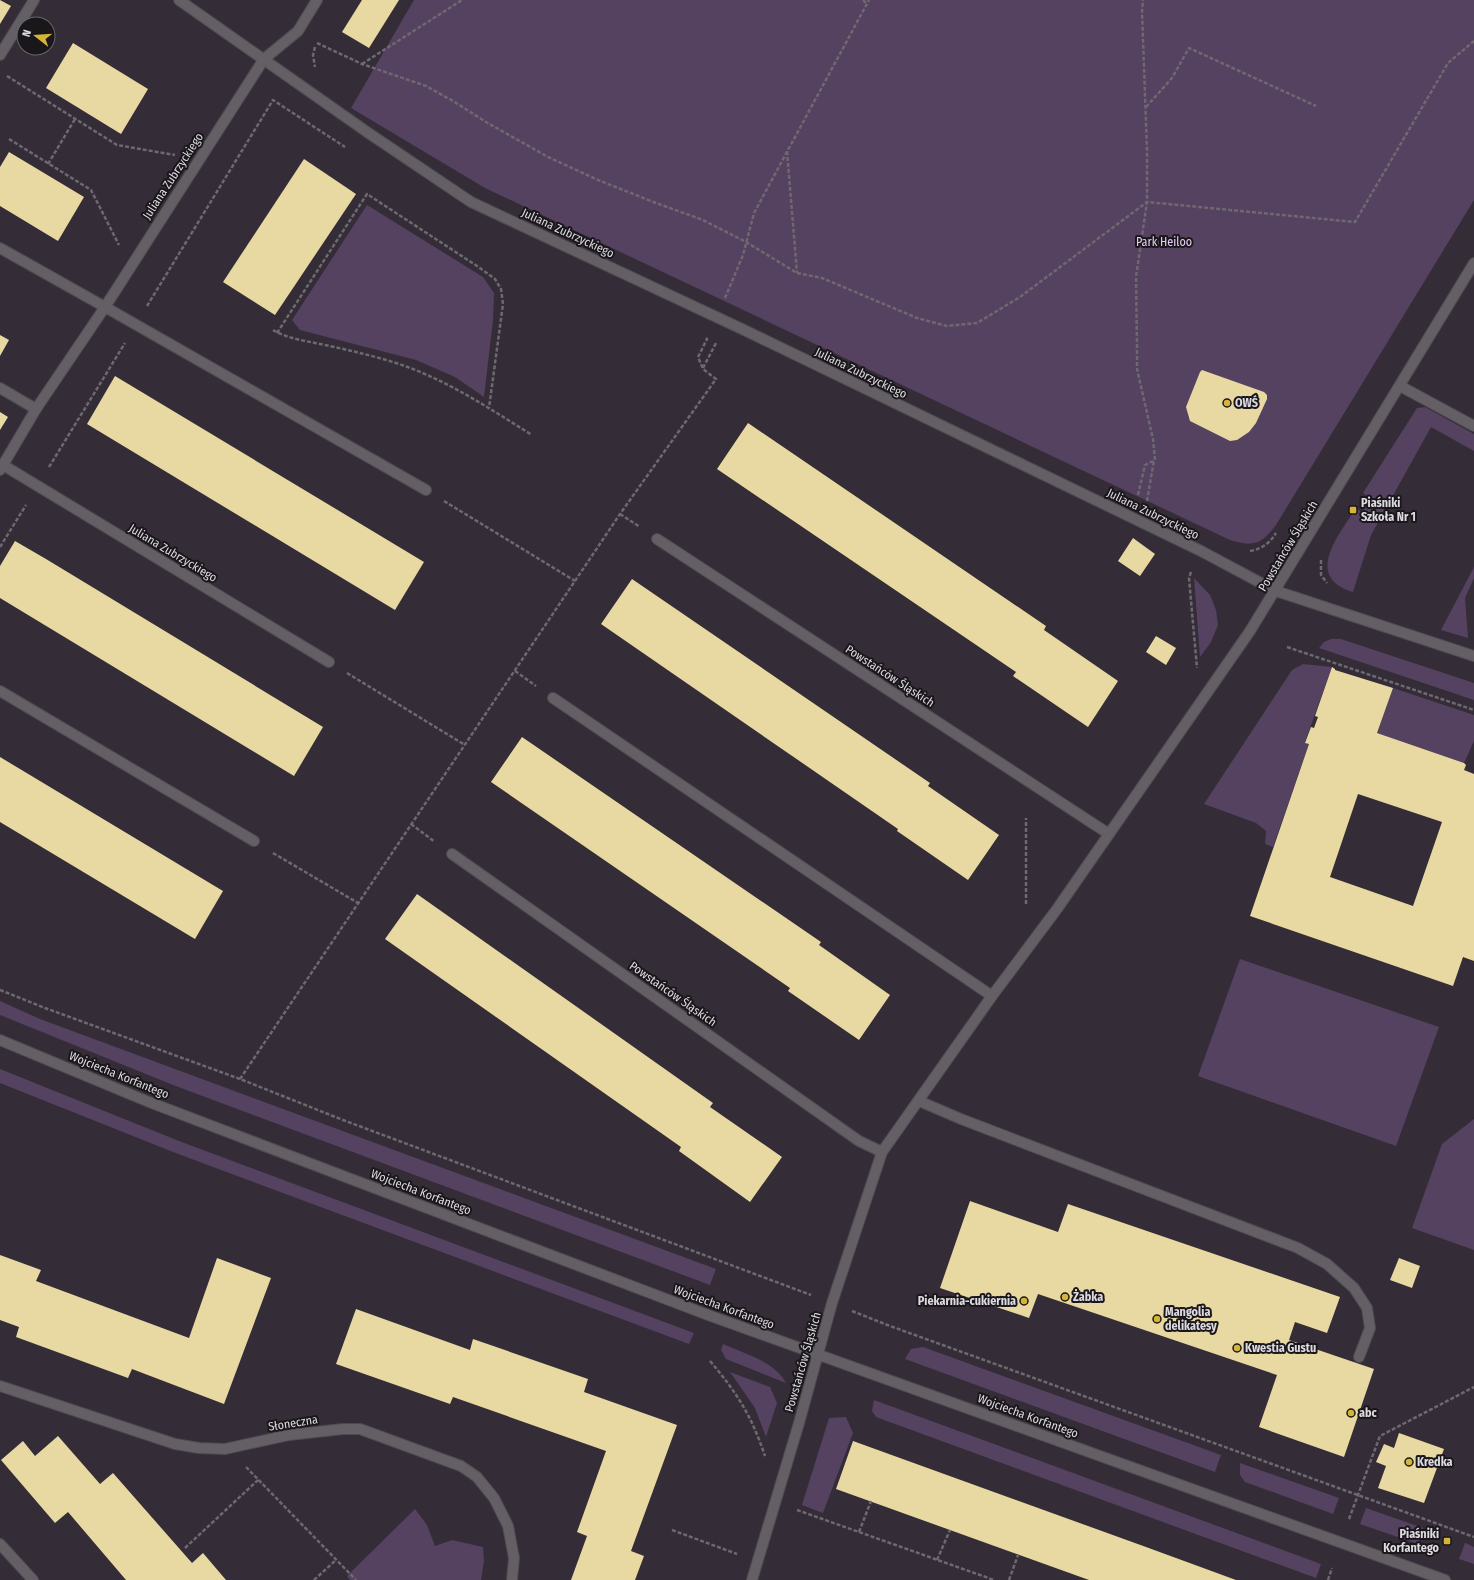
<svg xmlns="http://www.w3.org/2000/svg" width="1474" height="1580" font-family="'Fira Sans Condensed',sans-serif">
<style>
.green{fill:#554160}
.building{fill:#e8d9a2;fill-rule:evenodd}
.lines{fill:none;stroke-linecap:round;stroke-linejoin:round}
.service-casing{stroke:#4f4952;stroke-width:12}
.minor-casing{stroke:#4f4952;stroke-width:12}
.tertiary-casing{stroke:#4f4952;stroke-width:12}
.path{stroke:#6e6871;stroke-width:2.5;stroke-dasharray:4 2;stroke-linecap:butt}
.service{stroke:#635f65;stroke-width:10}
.minor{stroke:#635f65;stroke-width:10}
.tertiary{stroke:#635f65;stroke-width:10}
.poi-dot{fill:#d6b534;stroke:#1a171b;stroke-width:1.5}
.labels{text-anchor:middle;stroke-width:4;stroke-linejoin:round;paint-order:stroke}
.street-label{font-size:12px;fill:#dedae1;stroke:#1a171b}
.park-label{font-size:12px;fill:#e7cdf6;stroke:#1a171b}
.poi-label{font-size:12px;font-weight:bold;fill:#dedae1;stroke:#1a171b;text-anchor:start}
</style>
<rect width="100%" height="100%" fill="#342d37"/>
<g class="green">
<path d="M414,0H1474V200L1276,525C1261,545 1254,547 1230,540L485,188L351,108Z"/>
<polygon points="367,205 483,277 494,293 493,320 484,397 455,377 416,360 300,330 292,320"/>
<path d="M1425,407L1474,434V451L1431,427L1371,535L1353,592C1303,577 1339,535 1356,508L1362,512L1370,498L1363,493L1417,408Z"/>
<polygon points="1474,567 1474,578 1465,598 1468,638 1441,630"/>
<polygon points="1194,578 1210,595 1216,610 1218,625 1211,642 1200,657"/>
<polygon points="1331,639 1341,639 1474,683 1474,700 1319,648 1324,642"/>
<polygon points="1303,664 1332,667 1305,742 1309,744 1273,847 1265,844 1266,831 1256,823 1204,804 1292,670"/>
<polygon points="1393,688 1474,715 1474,741 1464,763 1377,733"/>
<polygon points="1240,959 1439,1027 1396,1146 1198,1076"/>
<polygon points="0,1001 40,1019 716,1269 710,1285 173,1085 0,1015"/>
<polygon points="0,1069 179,1141 694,1333 689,1344 173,1152 0,1083"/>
<polygon points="1474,1119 1474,1250 1412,1228 1442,1144"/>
<path d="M723,1344C743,1353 776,1362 786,1383L726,1359L721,1350Z"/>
<polygon points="923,1347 1221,1455 1215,1472 905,1359 911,1349"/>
<polygon points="730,1372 770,1387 777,1403 766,1437 755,1408"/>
<polygon points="874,1400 1321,1564 1316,1578 876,1417 872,1411"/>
<polygon points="846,1417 853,1433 823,1513 802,1505 829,1418"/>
<polygon points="1240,1463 1339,1498 1333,1514 1245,1482 1240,1475"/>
<polygon points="1366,1508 1423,1528 1418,1544 1360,1524"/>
<polygon points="415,1509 427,1525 435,1546 452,1540 483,1547 484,1561 481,1580 350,1580 347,1576"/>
<polygon points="1465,1543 1474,1547 1474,1564 1459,1559"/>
</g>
<g class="building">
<polygon points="0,0 11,6 0,24"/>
<polygon points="362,0 399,0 369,48 342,32"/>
<polygon points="73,43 148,89 121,134 46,88"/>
<polygon points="9,152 84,197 58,241 0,206 0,167"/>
<polygon points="304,159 356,194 275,315 223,282"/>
<polygon points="0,335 9,340 0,356"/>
<polygon points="1202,370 1264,392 1267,395 1267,399 1256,423 1249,432 1237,440 1230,441 1190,421 1186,407 1200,372"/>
<polygon points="115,376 424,562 395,610 87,424"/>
<polygon points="0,412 8,417 0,430"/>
<polygon points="748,423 1046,626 1044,630 1118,681 1088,727 1013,676 1016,672 717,469"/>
<polygon points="1133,538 1155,554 1140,576 1118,561"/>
<polygon points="15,541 46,559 323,727 294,776 0,598 0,566"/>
<polygon points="632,579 930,783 928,786 999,835 968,880 897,831 898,829 601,624"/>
<polygon points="1156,636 1176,648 1166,665 1146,652"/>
<path d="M1332,667L1335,669V670L1393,688L1377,733L1464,763L1466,765L1464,770L1474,774V961L1463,957L1453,986L1250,916L1309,744L1305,743L1311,727L1314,728L1318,717L1315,716ZM1358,794L1442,822L1413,906L1330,877Z"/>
<polygon points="522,737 821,942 819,945 890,995 859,1040 788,991 790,988 491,782"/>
<polygon points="0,757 223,891 195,939 0,822"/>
<polygon points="417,894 713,1103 710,1107 782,1157 750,1202 679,1151 681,1147 385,939"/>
<polygon points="970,1201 1058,1232 1068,1204 1340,1297 1327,1333 1295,1322 1289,1340 1374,1369 1344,1457 1259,1427 1277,1375 1038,1294 1029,1318 940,1288"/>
<polygon points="0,1255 41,1270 36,1281 189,1338 217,1258 271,1278 224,1404 132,1369 128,1378 16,1337 19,1327 0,1320"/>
<polygon points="1399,1258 1420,1266 1412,1288 1390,1280"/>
<polygon points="356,1309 470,1350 473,1339 588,1379 584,1392 677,1425 631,1551 644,1556 635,1580 571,1580 587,1536 577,1532 606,1451 453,1397 450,1404 336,1364"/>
<polygon points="1399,1433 1444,1449 1424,1503 1378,1488 1386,1466 1376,1462 1384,1444 1394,1448"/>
<polygon points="58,1436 100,1484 113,1473 192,1563 203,1553 226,1580 126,1580 68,1512 55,1523 1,1460 23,1441 35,1456"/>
<polygon points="853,1441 1146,1547 1236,1580 1089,1580 836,1489"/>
</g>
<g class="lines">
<g class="service-casing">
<g id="service">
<polyline points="264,59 298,31 317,0"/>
<polyline points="0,248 105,307"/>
<polyline points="1400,386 1474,426"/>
<polyline points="0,388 36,409"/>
<polyline points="919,1101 961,1119 1298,1248 1327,1264 1354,1288 1367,1308 1370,1328 1359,1357"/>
</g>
</g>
<g class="minor-casing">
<g id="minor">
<polyline points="179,0 367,132 471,202 742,329 1201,551 1276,591 1474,656"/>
<polyline points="0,55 34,0"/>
<polyline points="105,307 426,490"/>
<polyline points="3,465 329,662"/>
<polyline points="0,470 36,409 105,307 264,59"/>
<polyline points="657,539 1109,834"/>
<polyline points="0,691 254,841"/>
<polyline points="553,698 992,996"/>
<polyline points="452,854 859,1141 882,1152"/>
<polyline points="0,1386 175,1444 199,1448 225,1449 289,1435 343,1429 360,1429 461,1466 477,1477 494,1498 508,1526 514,1558 512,1580"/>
<polyline points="0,1544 33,1580"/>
<polyline points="752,1580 799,1423 832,1303 882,1152 992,996 1057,909 1250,631 1474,263"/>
</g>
</g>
<g class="tertiary-casing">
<polyline id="tertiary" points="0,1040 149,1102 708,1315 1445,1580"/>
</g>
<g class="path">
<polyline points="863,0 866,3"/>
<polyline points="317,43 362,64 426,86 453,101 486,122 548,157 598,180 656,203 703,220 746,242 797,273 822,278 917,318 947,326 977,323 1020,297 1147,202 1355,222 1448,63 1474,41"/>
<polyline points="315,47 313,55 315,67"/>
<polyline points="362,64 462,0"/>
<polyline points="7,76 117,145 175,155"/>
<polyline points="1146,107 1172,78 1189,48 1316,106"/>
<polyline points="9,139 91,190 119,245"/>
<polyline points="787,151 797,273"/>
<polyline points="48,164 75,119"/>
<polyline points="725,298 743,255 754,213 869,0"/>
<polyline points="147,306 273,100 345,147"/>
<path d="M273,330C288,339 307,341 325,345C348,350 370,355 393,362C444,378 487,407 532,435"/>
<polyline points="277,333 367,194 477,266 495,279 501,289 503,304 489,408"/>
<polyline points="703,368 716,343"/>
<polyline points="49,467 125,343"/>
<polyline points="1138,495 1145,465 1155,460 1153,439 1137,369 1137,347 1136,277 1147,202 1147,151 1142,11 1143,0"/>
<polyline points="444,501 575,581"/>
<polyline points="1147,501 1154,460"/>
<polyline points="620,514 640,527"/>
<polyline points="0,547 26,505"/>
<path d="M1250,551C1262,549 1270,543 1276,533"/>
<polyline points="1321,560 1321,575 1327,583"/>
<polyline points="1191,572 1189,578 1197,668"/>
<polyline points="1287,647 1474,710"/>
<polyline points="515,671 536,686"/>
<polyline points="347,673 465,745"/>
<polyline points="411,824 435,842"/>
<polyline points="273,853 358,903"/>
<polyline points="1026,904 1026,818"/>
<polyline points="0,990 45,1008 240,1079 343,1120 811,1295"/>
<polyline points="240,1079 620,514 716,379 703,369 698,357 707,339 706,338"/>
<polyline points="852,1311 890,1326 1474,1537"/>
<path d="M710,1361C738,1394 751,1415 765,1456"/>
<polyline points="246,1467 356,1580"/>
<polyline points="797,1510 994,1580"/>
<polyline points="1349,1519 1380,1436 1474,1387"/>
<polyline points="672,1530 737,1554"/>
<polyline points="859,1532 871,1501"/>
<polyline points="185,1548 258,1480"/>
<polyline points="937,1560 950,1530"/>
<polyline points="314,1580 336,1560"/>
<polyline points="1009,1580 1018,1555"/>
<polyline points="1328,1580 1332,1568"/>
</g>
<use href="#service" class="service"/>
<use href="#minor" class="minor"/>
<use href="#tertiary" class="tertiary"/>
</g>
<g class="poi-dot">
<circle cx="1227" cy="403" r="4"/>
<rect x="1349" y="506" width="8" height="8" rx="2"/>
<circle cx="1065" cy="1297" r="4"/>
<circle cx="1024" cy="1301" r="4"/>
<circle cx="1157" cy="1319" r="4"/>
<circle cx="1237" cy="1348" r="4"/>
<circle cx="1351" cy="1413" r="4"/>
<circle cx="1409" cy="1462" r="4"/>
<rect x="1443" y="1537" width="8" height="8" rx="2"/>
</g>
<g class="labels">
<g class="street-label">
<text transform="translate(173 176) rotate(-57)" y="4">Juliana Zubrzyckiego</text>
<text transform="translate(568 233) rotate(25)" y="4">Juliana Zubrzyckiego</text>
<text transform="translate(861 373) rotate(26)" y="4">Juliana Zubrzyckiego</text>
<text transform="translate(1153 514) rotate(26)" y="4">Juliana Zubrzyckiego</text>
<text transform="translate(1288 546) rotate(-59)" y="4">Powstańców Śląskich</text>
<text transform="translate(173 553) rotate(31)" y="4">Juliana Zubrzyckiego</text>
<text transform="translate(890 676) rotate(33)" y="4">Powstańców Śląskich</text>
<text transform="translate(673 994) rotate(35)" y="4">Powstańców Śląskich</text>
<text transform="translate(119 1075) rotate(22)" y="4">Wojciecha Korfantego</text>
<text transform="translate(421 1192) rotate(21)" y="4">Wojciecha Korfantego</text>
<text transform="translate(724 1307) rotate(20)" y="4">Wojciecha Korfantego</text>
<text transform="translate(803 1362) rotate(-74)" y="4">Powstańców Śląskich</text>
<text transform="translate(1028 1416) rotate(20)" y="4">Wojciecha Korfantego</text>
<text transform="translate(293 1423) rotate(-9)" y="4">Słoneczna</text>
</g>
<g class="park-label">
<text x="1164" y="246">Park Heiloo</text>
</g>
<g class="poi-label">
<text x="1235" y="407">OWŚ</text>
<text x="1361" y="507">Piaśniki<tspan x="1361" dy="14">Szkoła Nr 1</tspan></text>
<text x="1073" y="1301">Żabka</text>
<text x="1016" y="1305" text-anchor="end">Piekarnia-cukiernia</text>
<text x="1165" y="1316">Mangolia<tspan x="1165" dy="14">delikatesy</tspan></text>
<text x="1245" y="1352">Kwestia Gustu</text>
<text x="1359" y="1417">abc</text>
<text x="1417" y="1466">Kredka</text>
<text x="1439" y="1538" text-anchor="end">Piaśniki<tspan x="1439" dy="14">Korfantego</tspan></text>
</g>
</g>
<g transform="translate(36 36) rotate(287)"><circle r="19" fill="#1a171b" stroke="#68656a"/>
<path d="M0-3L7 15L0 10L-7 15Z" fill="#d6b534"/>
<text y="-6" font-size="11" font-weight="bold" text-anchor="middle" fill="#dedae1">N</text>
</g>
</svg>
